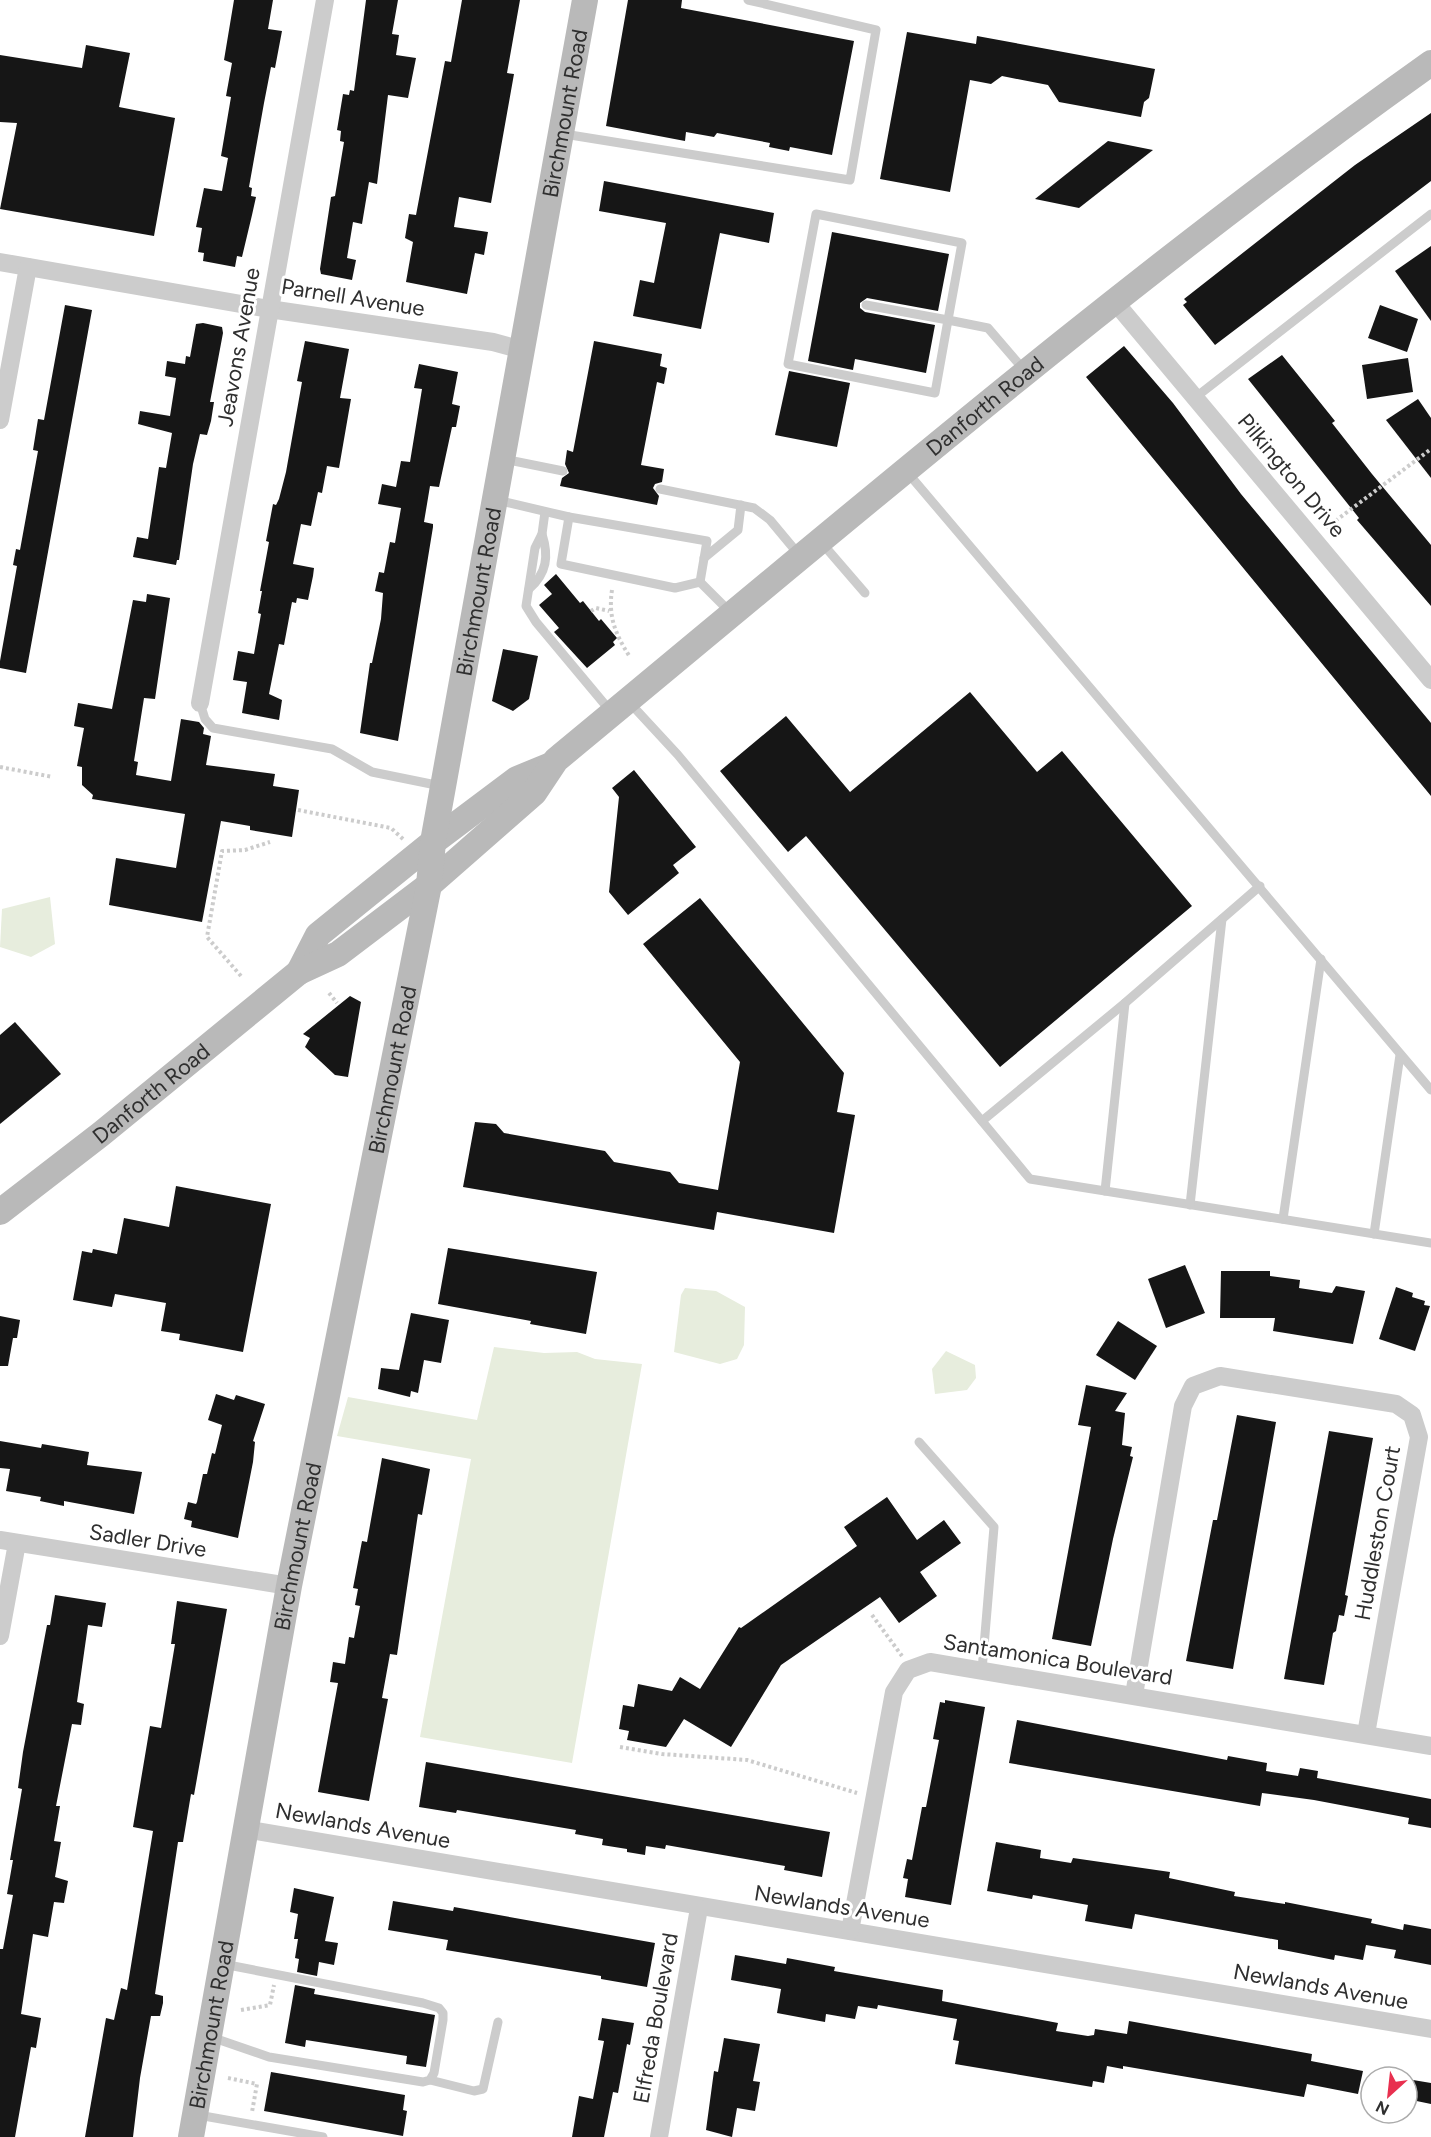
<svg xmlns="http://www.w3.org/2000/svg" width="1431" height="2137" font-family="Figtree,sans-serif">
<style>
.green{fill:#e7eddd}
.building{fill:#161616}
.lines{fill:none;stroke-linecap:round;stroke-linejoin:round}
.path{stroke:#ccc;stroke-width:4;stroke-dasharray:3 3;stroke-linecap:butt}
.lane{stroke:#ccc;stroke-width:9}
.street{stroke:#ccc;stroke-width:18}
.secondary{stroke:#b9b9b9;stroke-width:26}
.labels{text-anchor:middle;stroke-width:6;stroke-linejoin:round;paint-order:stroke}
.street-label{font-size:22px;fill:#2f2f2f;stroke:#fff}
</style>
<rect width="100%" height="100%" fill="#fff"/>
<g class="green">
<polygon points="50,897 55,944 31,957 0,947 2,909"/>
<polygon points="685,1288 716,1291 745,1307 744,1345 737,1359 720,1364 674,1352 681,1295"/>
<polygon points="494,1347 544,1353 577,1352 595,1359 642,1364 572,1763 420,1737 471,1459 337,1436 348,1397 477,1420"/>
<polygon points="946,1351 975,1365 976,1378 967,1390 935,1394 932,1369"/>
</g>
<g class="building">
<polygon points="234,0 273,0 268,29 282,31 275,68 271,67 264,103 249,187 252,188 251,196 256,197 252,215 242,257 237,256 235,267 203,261 204,253 198,252 202,228 196,227 204,188 222,191 228,158 221,156 231,97 226,96 232,63 224,60"/>
<polygon points="366,0 398,0 392,34 399,35 396,55 416,58 408,98 388,95 377,184 369,182 362,224 353,222 347,258 356,260 352,280 321,274 320,269 331,197 335,196 344,142 340,141 341,131 337,130 343,94 349,95 350,90 354,91"/>
<polygon points="462,0 520,0 507,73 514,74 491,203 459,197 454,227 488,232 484,255 475,253 467,294 406,282 413,242 405,238 409,214 416,215 445,61 451,62"/>
<polygon points="628,0 682,0 681,8 854,41 832,155 790,147 789,151 769,147 770,143 717,133 714,137 686,132 685,141 606,126"/>
<polygon points="907,32 976,44 977,36 1155,69 1149,98 1144,102 1141,117 1059,102 1048,85 1002,76 991,84 970,80 950,192 880,179"/>
<polygon points="86,45 130,53 119,107 175,118 154,236 0,209 17,123 0,122 0,55 82,68"/>
<polygon points="1431,113 1431,181 1215,345 1183,305 1187,302 1184,299 1355,165"/>
<polygon points="1108,141 1153,150 1079,208 1035,199"/>
<polygon points="604,181 774,213 769,243 720,233 701,329 633,316 640,280 654,283 666,223 599,211"/>
<polygon points="832,232 949,254 938,311 867,298 860,303 860,308 865,312 935,325 926,373 855,359 853,370 808,361"/>
<polygon points="1431,246 1431,321 1395,271"/>
<polygon points="65,305 92,310 26,673 0,668 0,661 17,566 13,565 16,549 20,550 38,451 33,450 38,419 44,420"/>
<polygon points="1380,305 1418,319 1407,352 1368,338"/>
<polygon points="203,323 222,327 223,333 210,402 214,402 211,421 207,435 200,434 193,464 179,560 177,560 176,565 133,557 137,537 148,539 159,467 166,468 172,433 138,424 140,411 170,416 176,378 165,376 167,361 185,364 186,356 190,357 196,324"/>
<polygon points="305,341 349,349 340,398 351,399 339,468 327,466 322,493 318,492 311,526 301,524 293,564 314,568 313,576 308,600 297,598 296,603 292,602 284,645 279,644 269,694 282,700 279,720 242,713 247,682 233,680 238,651 254,654 261,614 258,613 262,591 260,591 269,542 266,541 273,504 276,505 279,499 286,472 302,382 297,381"/>
<polygon points="594,341 662,354 660,366 667,368 664,384 657,382 641,465 664,469 662,482 655,484 653,488 659,496 657,505 560,486 562,478 569,473 565,464 567,450 573,452"/>
<polygon points="1124,346 1173,403 1241,494 1431,723 1431,796 1086,377"/>
<polygon points="1282,355 1335,421 1332,423 1372,474 1431,545 1431,606 1357,520 1359,518 1248,379"/>
<polygon points="1408,358 1413,392 1367,399 1362,365"/>
<polygon points="419,364 458,372 452,404 460,406 456,427 452,427 439,487 430,486 424,522 433,524 433,527 398,741 360,733 370,663 372,663 381,619 383,593 375,591 379,572 384,573 390,542 395,543 401,508 378,504 382,484 396,487 401,461 410,462 422,389 414,388"/>
<polygon points="789,371 850,383 837,447 775,435"/>
<polygon points="1418,399 1431,418 1431,478 1386,420"/>
<polygon points="556,574 580,603 583,601 599,621 601,619 617,638 613,642 615,645 587,668 554,632 559,628 539,605 552,594 544,585"/>
<polygon points="147,594 170,598 155,699 144,698 134,761 138,762 136,775 171,781 181,719 199,722 204,728 203,734 211,736 206,765 275,774 273,786 299,790 292,837 250,830 250,826 221,821 202,922 109,905 116,858 176,868 185,814 92,799 93,795 82,785 82,767 77,766 84,728 74,726 78,703 112,709 133,600 146,602"/>
<polygon points="503,649 538,656 529,699 513,711 492,701"/>
<polygon points="970,692 1037,772 1062,751 1192,906 1000,1067 806,836 788,852 720,771 786,716 850,792"/>
<polygon points="634,770 696,847 673,865 679,873 628,915 609,892 619,797 612,788"/>
<polygon points="700,898 844,1073 837,1112 855,1115 834,1233 717,1212 714,1230 463,1187 475,1122 496,1124 504,1133 605,1151 614,1162 670,1172 679,1183 718,1190 740,1062 643,944"/>
<polygon points="350,996 361,1002 348,1077 335,1075 305,1047 310,1038 303,1034"/>
<polygon points="15,1022 61,1074 0,1124 0,1035"/>
<polygon points="176,1186 271,1204 243,1352 179,1340 180,1334 161,1331 166,1303 115,1294 112,1307 73,1300 82,1251 92,1253 93,1249 117,1254 124,1218 169,1227"/>
<polygon points="448,1248 597,1272 586,1334 530,1324 531,1321 438,1304"/>
<polygon points="1185,1265 1205,1313 1166,1328 1148,1279"/>
<polygon points="1221,1271 1270,1271 1270,1276 1300,1280 1299,1288 1332,1293 1336,1286 1365,1291 1353,1344 1273,1331 1275,1318 1220,1318"/>
<polygon points="1396,1287 1413,1293 1412,1297 1425,1301 1424,1305 1430,1306 1415,1351 1379,1339"/>
<polygon points="411,1313 449,1320 441,1363 424,1360 418,1393 411,1391 410,1397 378,1389 381,1368 399,1370"/>
<polygon points="0,1316 20,1320 17,1338 13,1338 8,1366 0,1366"/>
<polygon points="1118,1321 1157,1346 1135,1380 1096,1355"/>
<polygon points="1086,1385 1127,1393 1115,1411 1125,1413 1122,1445 1132,1447 1130,1456 1133,1457 1113,1539 1091,1646 1052,1639 1091,1427 1078,1425"/>
<polygon points="216,1394 234,1400 236,1395 265,1404 253,1441 255,1442 253,1462 238,1538 191,1527 192,1521 184,1519 188,1502 196,1504 197,1502 203,1474 207,1474 212,1453 215,1454 222,1425 208,1420"/>
<polygon points="1237,1415 1276,1422 1233,1669 1186,1661 1213,1520 1217,1520"/>
<polygon points="1329,1431 1373,1438 1345,1595 1348,1596 1344,1616 1339,1615 1336,1631 1333,1633 1324,1685 1284,1679"/>
<polygon points="0,1441 41,1448 42,1444 89,1452 87,1465 142,1472 134,1514 64,1501 64,1506 40,1501 41,1497 6,1491 10,1469 0,1468"/>
<polygon points="382,1458 430,1469 422,1515 418,1514 397,1655 390,1654 382,1698 388,1699 369,1801 318,1792 338,1683 330,1682 333,1662 345,1664 349,1637 354,1638 360,1606 355,1605 358,1589 353,1588 362,1541 367,1542"/>
<polygon points="887,1497 917,1540 944,1520 961,1543 920,1572 937,1596 899,1623 880,1597 781,1665 731,1747 684,1719 666,1747 627,1740 629,1731 619,1729 623,1705 634,1707 638,1684 672,1691 680,1677 700,1689 739,1627 741,1628 857,1546 844,1527"/>
<polygon points="55,1595 106,1603 102,1627 88,1625 77,1702 84,1704 81,1725 72,1724 56,1806 60,1806 54,1841 61,1842 55,1877 68,1881 64,1903 54,1902 48,1937 33,1934 21,2014 41,2018 36,2048 31,2047 15,2137 0,2137 0,1949 3,1949 13,1895 7,1894 13,1860 10,1860 22,1789 18,1788 23,1752 47,1625 50,1625"/>
<polygon points="177,1601 227,1609 194,1795 191,1794 183,1842 178,1842 155,1994 163,1996 163,2003 160,2016 151,2016 140,2078 133,2137 85,2137 106,2018 114,2020 121,1988 127,1990 153,1831 133,1827 150,1726 161,1728 175,1644 171,1644"/>
<polygon points="945,1700 985,1707 951,1905 905,1897 908,1879 903,1878 907,1859 912,1860 922,1807 926,1807 939,1740 933,1739 940,1702 945,1703"/>
<polygon points="1017,1720 1227,1760 1228,1756 1267,1763 1266,1771 1298,1776 1300,1768 1318,1771 1317,1778 1431,1799 1431,1828 1408,1824 1409,1818 1314,1800 1262,1793 1260,1806 1009,1763"/>
<polygon points="426,1762 830,1832 822,1877 784,1870 785,1866 666,1845 665,1849 646,1846 645,1855 627,1852 627,1849 602,1845 603,1839 575,1834 576,1830 457,1810 456,1813 419,1807"/>
<polygon points="996,1842 1041,1850 1040,1858 1071,1863 1073,1858 1170,1872 1169,1878 1235,1892 1234,1896 1285,1904 1285,1902 1372,1919 1371,1923 1403,1930 1404,1924 1431,1929 1431,1965 1394,1958 1396,1950 1366,1945 1363,1960 1335,1955 1334,1960 1278,1949 1278,1940 1135,1914 1132,1929 1085,1921 1088,1905 1033,1895 1032,1899 987,1891"/>
<polygon points="294,1888 334,1897 325,1941 338,1943 334,1965 319,1962 317,1976 297,1972 299,1959 295,1958 298,1939 294,1939 298,1914 290,1912"/>
<polygon points="393,1901 453,1911 454,1907 655,1943 647,1987 601,1979 601,1976 446,1950 448,1940 388,1930"/>
<polygon points="735,1955 786,1964 787,1958 835,1967 834,1971 943,1990 942,2001 1058,2023 1056,2031 1088,2036 1094,2035 1095,2029 1127,2034 1129,2021 1312,2054 1311,2061 1363,2071 1358,2094 1307,2084 1304,2097 1123,2066 1123,2069 1107,2066 1104,2083 1093,2081 1092,2087 955,2064 959,2041 953,2040 957,2019 878,2005 877,2009 858,2006 855,2019 826,2014 825,2022 777,2013 781,1989 731,1980"/>
<polygon points="295,1985 315,1989 314,1994 435,2015 426,2067 406,2064 407,2056 306,2040 305,2047 285,2043"/>
<polygon points="602,2018 634,2023 630,2045 627,2044 618,2093 613,2092 604,2137 572,2137 579,2096 593,2099 604,2041 598,2040"/>
<polygon points="724,2038 760,2044 753,2081 760,2082 755,2111 737,2108 732,2137 706,2130 714,2071 718,2072"/>
<polygon points="271,2072 405,2095 403,2110 407,2111 403,2136 264,2111"/>
<polygon points="1407,2079 1431,2083 1431,2104 1407,2099"/>
</g>
<g class="lines">
<g class="path">
<polyline points="1326,528 1431,449"/>
<path d="M612,590C608,616 615,634 630,657"/>
<polyline points="591,611 596,608 609,611"/>
<polyline points="0,767 53,777"/>
<polyline points="298,810 391,828 403,839"/>
<polyline points="241,976 207,937 222,851 245,850 270,842"/>
<polyline points="329,993 337,1003"/>
<polyline points="872,1615 902,1656"/>
<polyline points="620,1747 662,1754 747,1760 857,1793"/>
<polyline points="241,2010 270,2005 274,1985"/>
<polyline points="228,2078 257,2084 252,2112"/>
</g>
<g class="lane">
<polyline points="564,134 850,180 876,30 748,0"/>
<polyline points="866,305 948,320 962,243 816,214 788,364 935,393 948,320 988,328 1025,371"/>
<polyline points="1196,397 1431,214"/>
<polyline points="504,459 563,471"/>
<polyline points="907,472 1431,1090"/>
<polyline points="660,489 754,508 770,520 800,556"/>
<polyline points="497,500 569,517 707,541 700,582"/>
<polyline points="545,512 542,534 535,548 526,606 536,622 612,713"/>
<polyline points="569,517 561,564 675,588 700,582 731,613"/>
<polyline points="821,542 865,593"/>
<polyline points="704,558 738,530 741,505"/>
<path d="M529,589C547,573 549,556 542,534"/>
<polyline points="629,702 678,755 1030,1179 1431,1243"/>
<polyline points="200,703 205,719 213,728 332,749 372,772 441,786"/>
<polyline points="982,1121 1125,1003 1260,886"/>
<polyline points="1105,1191 1125,1003"/>
<polyline points="1190,1205 1222,919"/>
<polyline points="1283,1219 1321,959"/>
<polyline points="1374,1234 1400,1055"/>
<polyline points="919,1442 994,1527 982,1670"/>
<polyline points="211,2037 269,2057 423,2082 430,2080 434,2073 443,2020 443,2013 439,2008 423,2003 223,1964"/>
<polyline points="430,2080 474,2091 483,2089 498,2022"/>
<polyline points="198,2115 323,2137"/>
</g>
<g class="street">
<polyline points="0,262 269,309 493,342 522,350"/>
<polyline points="1115,302 1431,680"/>
<polyline points="0,420 28,267"/>
<polyline points="200,703 325,0"/>
<polyline points="0,1540 289,1586"/>
<polyline points="0,1636 17,1543"/>
<polyline points="1134,1695 1183,1406 1193,1386 1220,1376 1396,1404 1412,1415 1419,1437 1366,1734"/>
<polyline points="244,1829 1431,2029"/>
<polyline points="850,1931 894,1692 908,1670 930,1662 1431,1746"/>
<polyline points="659,2137 699,1908"/>
</g>
<g class="secondary">
<polyline points="299,972 318,935 433,842 517,779 551,765"/>
<path id="s1" d="M0,1212L101,1134L299,972L338,954L429,885L534,793L556,760C843,523 1127,279 1431,63"/>
<path id="s2" d="M191,2137L289,1586L429,885L433,842L585,0"/>
</g>
</g>
<g class="labels">
<g class="street-label">
<text dy="8" stroke="none"><textPath href="#s2" startOffset="2058">Birchmount Road</textPath></text>
<text transform="translate(353 297) rotate(9)" y="8">Parnell Avenue</text>
<text transform="translate(238 347) rotate(-80)" y="8">Jeavons Avenue</text>
<text dy="8" stroke="none"><textPath href="#s1" startOffset="1276">Danforth Road</textPath></text>
<text transform="translate(1292 475) rotate(50)" y="8">Pilkington Drive</text>
<text dy="8" stroke="none"><textPath href="#s2" startOffset="1572">Birchmount Road</textPath></text>
<text dy="8" stroke="none"><textPath href="#s2" startOffset="1086">Birchmount Road</textPath></text>
<text dy="8" stroke="none"><textPath href="#s1" startOffset="192">Danforth Road</textPath></text>
<text transform="translate(1377 1533) rotate(-80)" y="8">Huddleston Court</text>
<text transform="translate(148 1540) rotate(9)" y="8">Sadler Drive</text>
<text dy="8" stroke="none"><textPath href="#s2" startOffset="600">Birchmount Road</textPath></text>
<text transform="translate(1058 1659) rotate(9)" y="8">Santamonica Boulevard</text>
<text transform="translate(363 1825) rotate(10)" y="8">Newlands Avenue</text>
<text transform="translate(842 1906) rotate(9)" y="8">Newlands Avenue</text>
<text transform="translate(1321 1986) rotate(10)" y="8">Newlands Avenue</text>
<text transform="translate(655 2018) rotate(-80)" y="8">Elfreda Boulevard</text>
<text dy="8" stroke="none"><textPath href="#s2" startOffset="114">Birchmount Road</textPath></text>
</g>
</g>
<g transform="translate(1389 2095) rotate(207)"><circle r="28" fill="#ffffff" stroke="#acacac" stroke-width="1.5"/>
<path d="M0-4.5L10 22L0 15L-10 22Z" fill="#e8304f"/>
<text y="-9" font-size="16" font-weight="bold" text-anchor="middle" fill="#2f2f2f">N</text>
</g>
</svg>
